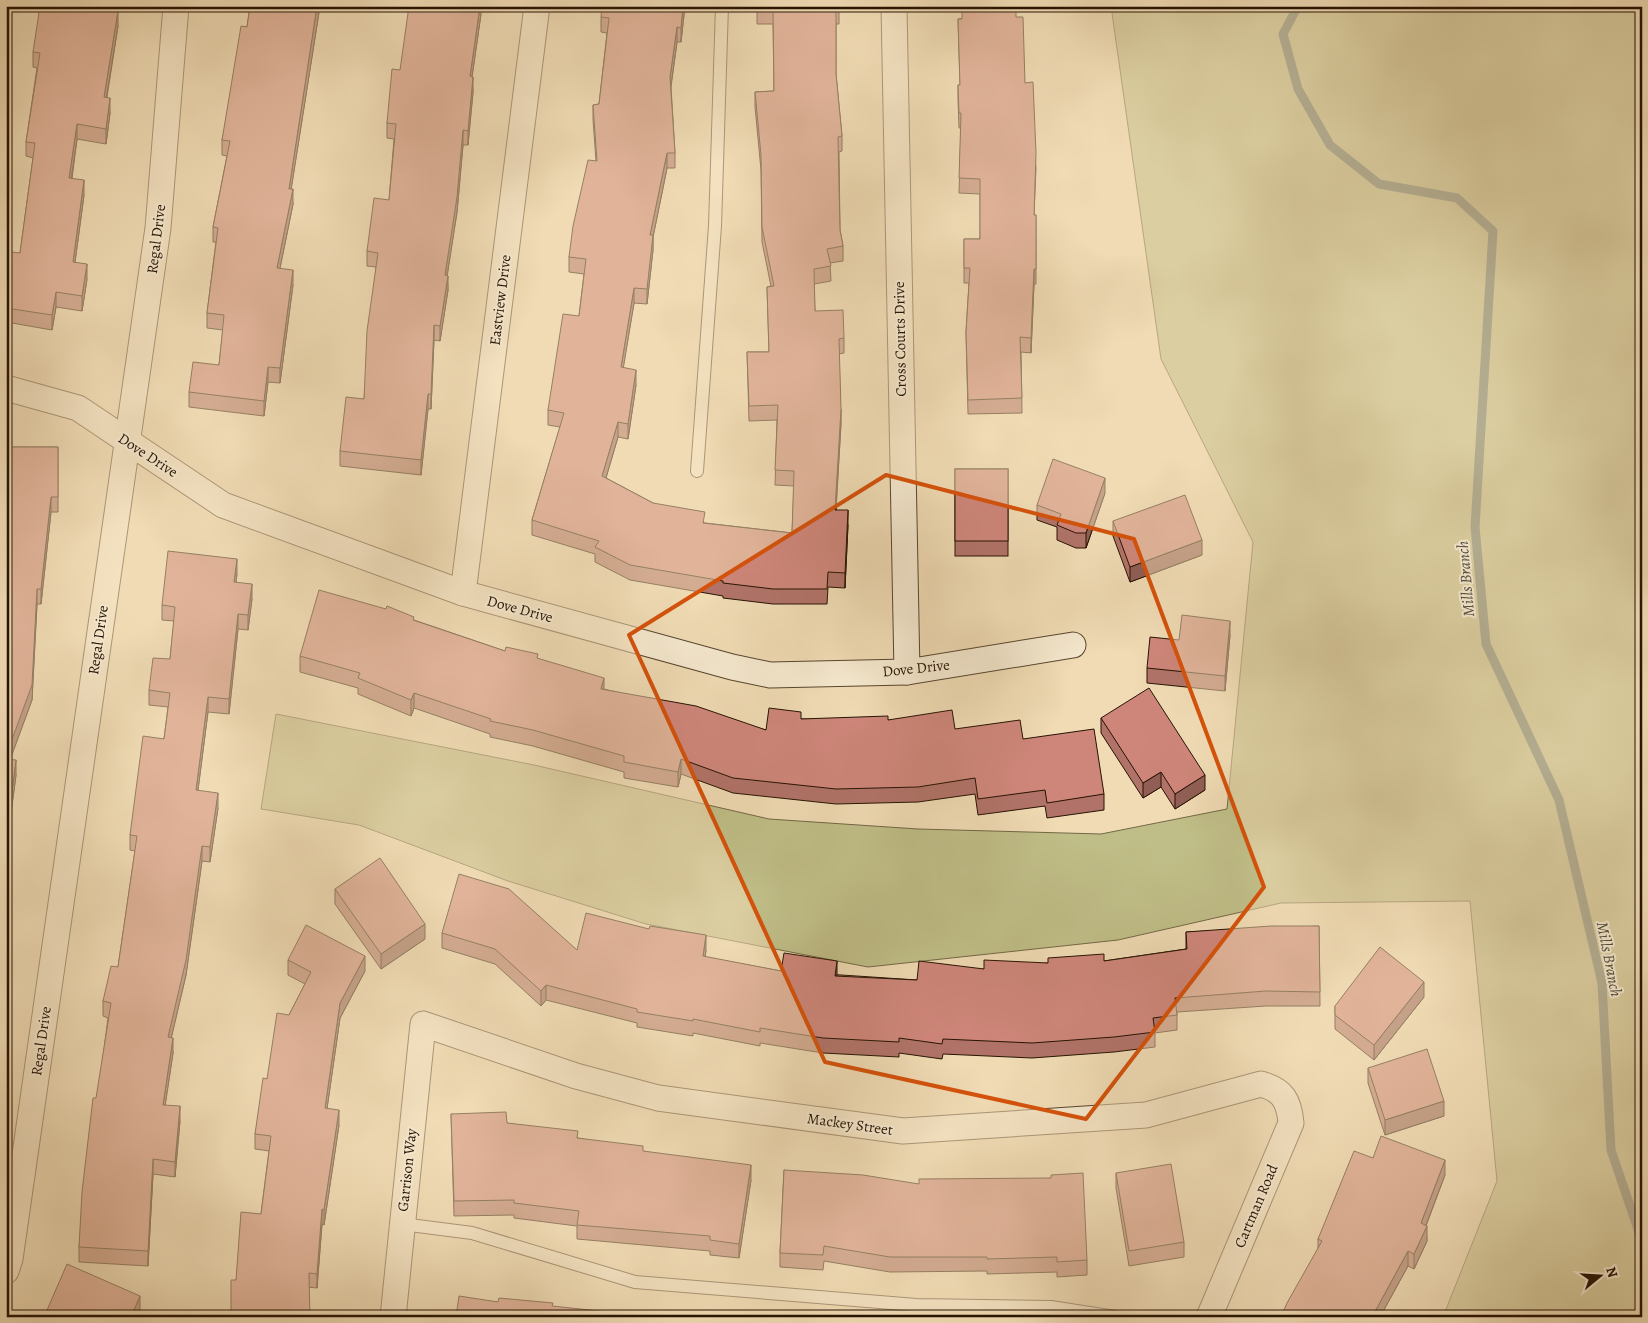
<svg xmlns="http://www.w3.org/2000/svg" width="1648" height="1323" font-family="Alegreya,serif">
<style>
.green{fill:#c0be88;stroke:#736845}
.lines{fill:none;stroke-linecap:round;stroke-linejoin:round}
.stream{stroke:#6c7869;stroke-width:9}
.lane-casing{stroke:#58452e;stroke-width:14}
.street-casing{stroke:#58452e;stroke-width:27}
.lane{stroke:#f5e8ce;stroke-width:12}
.street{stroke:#f5e8ce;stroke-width:25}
.wall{fill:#b17369;stroke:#261302}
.shaded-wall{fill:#905e55;stroke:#261302}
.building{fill:#ce867a;stroke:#261302}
.marked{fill:none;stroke:#d5520b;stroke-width:4;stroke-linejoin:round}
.labels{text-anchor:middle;stroke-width:4;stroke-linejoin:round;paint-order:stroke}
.street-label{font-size:15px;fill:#261302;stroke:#f5e8ce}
.water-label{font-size:16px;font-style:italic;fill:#4f4e3e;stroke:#f5e8ce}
</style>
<rect width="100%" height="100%" fill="#f0dbb4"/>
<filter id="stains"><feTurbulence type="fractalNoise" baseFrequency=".004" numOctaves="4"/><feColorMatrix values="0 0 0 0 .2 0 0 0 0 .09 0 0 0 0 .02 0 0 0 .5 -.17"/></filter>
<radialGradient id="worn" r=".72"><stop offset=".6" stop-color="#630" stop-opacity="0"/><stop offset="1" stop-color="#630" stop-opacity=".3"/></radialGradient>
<polygon class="green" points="1111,6 1642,6 1642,1317 1443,1317 1497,1181 1470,901 1281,903 1118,940 868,967 646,924 508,881 359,825 261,809 276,714 534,765 769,819 918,829 1101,834 1227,809 1253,542 1161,359"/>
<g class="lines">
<polyline class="stream" points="1298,6 1283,34 1298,89 1330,145 1379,184 1457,198 1493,231 1475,527 1486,644 1559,800 1602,983 1611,1150 1642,1241"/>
<g class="lane-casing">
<g id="lane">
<polyline points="697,471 715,226 722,6"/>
<polyline points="402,1224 472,1233 635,1282 916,1305 1051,1307 1115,1317"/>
</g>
</g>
<g class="street-casing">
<g id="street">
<polyline points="894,6 907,672"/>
<polyline points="6,388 78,408 223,505 463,593 732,667 770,675 907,672 1073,645"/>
<polyline points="463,593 537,6"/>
<polyline points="6,1271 10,1259 158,228 176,6"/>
<path d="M393,1317L423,1024L576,1076L658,1098L903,1131L1146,1115L1261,1084C1283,1090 1289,1101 1291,1123L1209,1317"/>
</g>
</g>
<use href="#lane" class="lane"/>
<use href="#street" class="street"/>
</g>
<g class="wall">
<polygon points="250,6 320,6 291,189 293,204 280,268 293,285 280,383 268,382 264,416 189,407 189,392 219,365 223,330 207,328 207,313 216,242 213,242 213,227 227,156 222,155 222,140 247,27"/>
<polygon points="685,6 681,42 677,42 671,87 675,153 675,168 667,168 653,237 653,250 647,304 634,303 623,367 636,385 628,439 618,437 606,478 653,503 705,523 792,533 794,486 775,485 777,420 749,421 747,352 769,352 767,287 771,286 762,242 761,170 755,107 755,92 774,91 773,24 757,24 757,6 839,6 839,24 836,24 836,74 842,136 842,151 839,152 840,230 843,246 843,261 830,263 831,281 814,284 815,311 844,338 844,353 839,354 841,424 836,510 848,525 845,588 828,587 827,604 773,604 723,598 723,596 630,580 595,562 595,554 532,535 532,520 560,427 548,425 548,410 579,316 584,274 569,272 569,257 596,161 593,120 593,105 599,104 607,33 601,32 601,17"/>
<polygon points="114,11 118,26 107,97 110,113 106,144 77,139 72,179 84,195 75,262 87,279 82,311 56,307 52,330 6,322 6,289 20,253 33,158 26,156 26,142 37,68 33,67 33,52"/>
<polygon points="481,14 472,77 473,92 468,145 463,145 457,212 447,275 448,290 440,341 434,340 431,409 428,409 421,475 340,466 340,451 364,399 376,267 367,266 367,251 389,200 394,139 387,138 387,123 400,70"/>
<polygon points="1016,17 1036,168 1034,215 1036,215 1036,284 1034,284 1031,353 1021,352 1022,413 968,414 966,332 969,283 964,283 964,239 980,239 980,194 959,193 961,128 959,128 958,100 958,85 960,85 958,19"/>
<polygon points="6,447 58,447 58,512 51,512 41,604 37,604 32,700 10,759 16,775 6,851"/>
<rect x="955" y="469" width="53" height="87"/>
<polygon points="1105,493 1086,548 1076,548 1057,540 1057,527 1037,520 1037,505"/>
<polygon points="1113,521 1202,555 1130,582 1113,536"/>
<polygon points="237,574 236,582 252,599 248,630 238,629 229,714 208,712 198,790 218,808 210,862 202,861 186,975 171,1038 173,1053 165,1105 180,1121 175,1177 153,1174 148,1266 79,1262 79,1247 108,1018 103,1016 103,1001 118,967 135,851 130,850 130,835 164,739 168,707 149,705 149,690 170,659 174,621 162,620 162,605"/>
<polygon points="414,620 505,651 538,659 604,689 766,730 801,719 888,720 1023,739 1104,794 1104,810 1047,818 1045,806 978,815 975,794 918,802 836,804 733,793 681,774 678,787 624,778 624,772 533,746 490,737 490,734 414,708 411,716 358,694 358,688 300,672 300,656"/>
<polygon points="1230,635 1225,691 1147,683 1147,668 1179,640"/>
<polygon points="1101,718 1205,790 1175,809 1161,787 1143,798 1101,733"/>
<polygon points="335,889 425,939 381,969 335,904"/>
<polygon points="1319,926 1320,1006 1266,1006 1177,1012 1177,1030 1155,1033 1155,1047 1114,1052 1032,1058 943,1054 942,1059 899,1053 899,1057 823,1053 760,1043 760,1046 693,1033 693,1036 637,1027 637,1023 546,1000 541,1006 495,964 442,948 442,933 577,950 706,950 705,957 781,971 917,980 984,969 1048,963 1104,961 1186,949 1186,932"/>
<polygon points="288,960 365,971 340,1018 327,1108 339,1125 324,1225 322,1224 317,1288 236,1280 261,1214 269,1151 255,1149 255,1134 267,1079 289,1015 305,984 288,975"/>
<polygon points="1424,997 1374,1060 1335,1029 1335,1006"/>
<polygon points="1368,1068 1444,1116 1385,1135 1368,1083"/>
<polygon points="451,1114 507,1123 578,1138 643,1151 751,1180 739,1258 710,1255 710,1251 577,1239 577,1226 514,1218 514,1215 454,1216"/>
<polygon points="1373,1158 1445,1175 1426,1226 1427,1241 1414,1269 1408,1266 1380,1317 1281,1317 1318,1249 1318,1239"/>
<polygon points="784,1170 1087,1260 1087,1275 1057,1277 1057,1272 987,1274 987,1271 890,1272 824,1261 823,1270 780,1267 780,1253"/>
<polygon points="1116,1173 1184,1242 1184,1257 1129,1266 1116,1188"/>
</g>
<g class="shaded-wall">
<polygon points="317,6 320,6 289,203 289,189"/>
<polygon points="480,6 481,6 481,14 470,91 470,76"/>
<polygon points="683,6 685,6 681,42 681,28"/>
<polygon points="118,11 118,26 104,112 104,97"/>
<polygon points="677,27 677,42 670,92 670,77"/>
<polygon points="473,77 473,92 468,145 468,131"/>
<polygon points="110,98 110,113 106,144 106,129"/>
<polygon points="77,124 77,139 69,193 69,178"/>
<polygon points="463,130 463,145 457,212 445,290 445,275"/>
<polygon points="667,153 667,168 653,237 653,250 647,304 647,289 650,235"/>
<polygon points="84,180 84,195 73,277 73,262"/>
<polygon points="293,189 293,204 277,283 277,268"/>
<polygon points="87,264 87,279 82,311 82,296"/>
<polygon points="1034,269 1034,284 1031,353 1031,338"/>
<polygon points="293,270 293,285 280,383 280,368"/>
<polygon points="448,276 448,290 440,341 440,326"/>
<polygon points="634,288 634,303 621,382 621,367"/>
<polygon points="56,292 56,307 52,330 52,315"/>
<polygon points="434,325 434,340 431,409 431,394"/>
<polygon points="268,367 268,382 264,416 264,401"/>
<polygon points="636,370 636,385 628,439 628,424"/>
<polygon points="428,394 428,409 421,475 421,460"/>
<polygon points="841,409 841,424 835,525 835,510"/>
<polygon points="618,422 618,437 602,491 602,476"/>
<polygon points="1105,478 1105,493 1086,548 1086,533"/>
<polygon points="51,497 51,512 41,604 41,589"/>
<polygon points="848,510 848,525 845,588 845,573"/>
<polygon points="1202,540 1202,555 1130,582 1130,567"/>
<polygon points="237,559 237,574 234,596 234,582"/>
<polygon points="252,584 252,599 248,630 248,615"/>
<polygon points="37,589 37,604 32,700 6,771 6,756"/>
<polygon points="238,614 238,629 229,714 229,699"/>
<polygon points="1230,621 1230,635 1225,691 1225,676"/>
<polygon points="604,678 604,694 601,689"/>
<polygon points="414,693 414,708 411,716 411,700"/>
<polygon points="208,697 208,712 196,805 196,790"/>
<polygon points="681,759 681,774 678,787 678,772"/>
<polygon points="16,760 16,775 6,851 6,837"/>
<polygon points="1161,772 1161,787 1143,798 1143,783"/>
<polygon points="1205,775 1205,790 1175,809 1175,794"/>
<polygon points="218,793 218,808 210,862 210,847"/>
<polygon points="202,846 202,861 186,975 168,1052 168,1037"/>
<polygon points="425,924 425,939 381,969 381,954"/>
<polygon points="706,935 706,950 703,971 703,956"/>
<polygon points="365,956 365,971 340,1018 325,1123 325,1108 340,1003"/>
<polygon points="837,961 837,976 835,976"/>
<polygon points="1424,982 1424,997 1374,1060 1374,1045"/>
<polygon points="546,985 546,1000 541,1006 541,991"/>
<polygon points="173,1038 173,1053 163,1120 163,1105"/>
<polygon points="1444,1101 1444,1116 1385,1135 1385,1120"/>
<polygon points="180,1106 180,1121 175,1177 175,1162"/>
<polygon points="339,1110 339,1125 324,1225 324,1210"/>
<polygon points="153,1159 153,1174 148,1266 148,1251"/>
<polygon points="1445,1160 1445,1175 1421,1238 1421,1223"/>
<polygon points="751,1165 751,1180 739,1258 739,1244"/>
<polygon points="322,1209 322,1224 317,1288 317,1274"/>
<polygon points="1427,1226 1427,1241 1414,1269 1414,1254"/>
<polygon points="1408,1251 1408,1266 1380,1317 1372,1317"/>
<polygon points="140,1296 140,1311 138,1317 131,1317"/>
</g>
<g class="building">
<polygon points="40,6 114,6 114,11 118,11 104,97 110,98 106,129 77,124 69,178 84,180 73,262 87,264 82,296 56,292 52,315 6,308 6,289 12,252 20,253 35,143 26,142 40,53 33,52"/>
<polygon points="250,6 317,6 289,189 293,189 277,268 293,270 280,368 268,367 264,401 189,392 193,362 219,365 224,315 207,313 218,228 213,227 230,141 222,140 241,26 247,27"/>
<polygon points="409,6 480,6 470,76 473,77 468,131 463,130 457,197 445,275 448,276 440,326 434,325 431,394 428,394 421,460 340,451 346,397 364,399 367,331 378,253 367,251 374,198 389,200 396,124 387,123 392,69 400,70"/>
<polygon points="602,6 683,6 681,28 677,27 670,77 675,153 667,153 650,235 653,235 647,289 634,288 621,367 636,370 628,424 618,422 602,476 653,503 705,512 703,523 792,533 794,471 775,470 778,405 749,406 747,352 769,352 767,287 774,286 762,227 761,155 755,92 774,91 773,9 757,9 757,6 839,6 839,9 836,9 836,74 842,136 838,137 840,230 843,246 827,249 831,266 814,269 815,311 843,310 844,338 839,339 841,409 835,510 848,510 845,573 828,572 827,589 773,589 723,583 723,581 630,565 595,547 599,541 532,520 564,413 548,410 563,314 579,316 586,259 569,257 573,226 588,160 597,161 593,105 599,104 609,18 601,17"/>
<polygon points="962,6 1016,6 1016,17 1023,17 1025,83 1033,82 1036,153 1034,215 1036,215 1036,269 1034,269 1031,338 1020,337 1022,398 968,400 966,332 970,268 964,268 964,239 980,239 980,179 959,178 961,113 959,113 958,85 960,85 958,19 962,19"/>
<polygon points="6,447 58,447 58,497 51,497 41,589 37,589 32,685 6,756"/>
<polygon points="1053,459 1105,478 1086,533 1076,533 1057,525 1061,514 1037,505"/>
<rect x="955" y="469" width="53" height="72"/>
<polygon points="1185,495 1202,540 1130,567 1113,521"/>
<polygon points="168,551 237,559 234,582 252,584 248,615 238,614 229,699 208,697 196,790 218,793 210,847 202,846 186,960 168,1037 173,1038 163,1105 180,1106 175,1162 153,1159 148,1251 79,1247 82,1192 93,1098 96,1098 111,1003 103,1001 111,966 118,967 137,836 130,835 143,736 164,739 170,693 149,690 153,658 170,659 175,607 162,605"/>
<polygon points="319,590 386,609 387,606 414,617 413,620 505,651 506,647 538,654 537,658 604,678 601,689 696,706 766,730 769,708 801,712 801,719 888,716 888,720 952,710 955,729 1020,720 1023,739 1094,729 1104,794 1047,803 1045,790 978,799 975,778 918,787 836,789 733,778 681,759 678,772 624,762 624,756 533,730 490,721 491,719 414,693 411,700 358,678 360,673 300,656"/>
<polygon points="1182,615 1230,621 1225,676 1147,668 1150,637 1179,640"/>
<polygon points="1149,688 1205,775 1175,794 1161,772 1143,783 1101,718"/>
<polygon points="6,759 16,760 6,837"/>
<polygon points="380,858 425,924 381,954 335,889"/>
<polygon points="459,874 509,889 577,950 586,913 649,929 650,926 706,935 703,956 781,971 784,953 837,961 835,976 917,980 919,961 984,969 984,960 1048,963 1048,958 1104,954 1104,961 1187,949 1186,932 1271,926 1319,926 1320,992 1266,991 1175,998 1177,1015 1153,1018 1155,1032 1114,1037 1032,1043 943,1039 942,1044 899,1038 899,1042 823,1038 760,1028 760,1032 693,1019 693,1021 637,1012 637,1009 546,985 541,991 495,949 442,933"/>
<polygon points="306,925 365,956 340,1003 325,1108 339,1110 324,1210 322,1209 317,1274 309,1273 310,1317 231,1317 231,1280 236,1280 241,1212 261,1214 271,1136 255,1134 263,1078 267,1079 277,1013 289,1015 311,972 288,960"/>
<polygon points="1380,947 1424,982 1374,1045 1335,1015 1335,1006"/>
<polygon points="1427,1049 1444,1101 1385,1120 1368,1068"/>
<polygon points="506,1112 507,1123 578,1131 577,1138 643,1146 643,1151 751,1165 739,1244 710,1240 710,1236 577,1225 579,1211 514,1203 514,1200 454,1201 451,1114"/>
<polygon points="1381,1136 1445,1160 1421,1223 1427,1226 1414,1254 1408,1251 1372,1317 1281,1317 1287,1303 1322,1241 1318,1239 1354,1151 1373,1158"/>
<polygon points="1171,1164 1184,1242 1129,1251 1116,1173"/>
<polygon points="784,1170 863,1175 919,1184 919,1179 1051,1178 1051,1175 1083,1173 1087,1260 1057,1262 1057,1257 987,1259 987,1257 890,1257 824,1246 823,1255 780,1253"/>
<polygon points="67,1264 140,1296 131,1317 44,1317"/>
<polygon points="459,1296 498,1302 499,1298 553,1303 552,1306 655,1317 456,1317"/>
</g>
<path d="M0 0H1648V1323H0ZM886,475L1134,539L1264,887L1086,1119L825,1062L629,635Z" fill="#f0dbb4" fill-opacity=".55" fill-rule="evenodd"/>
<path class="marked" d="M886,475L1134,539L1264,887L1086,1119L825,1062L629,635Z"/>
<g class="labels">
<g class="street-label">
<text transform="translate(156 239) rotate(-83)" y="5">Regal Drive</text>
<text transform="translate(500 300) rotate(-83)" y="5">Eastview Drive</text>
<text transform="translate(900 339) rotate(-91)" y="5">Cross Courts Drive</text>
<text transform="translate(148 455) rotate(33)" y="5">Dove Drive</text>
<text transform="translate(520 609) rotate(15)" y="5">Dove Drive</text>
<text transform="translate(98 640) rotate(-82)" y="5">Regal Drive</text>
<text transform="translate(916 668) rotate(-6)" y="5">Dove Drive</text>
<text transform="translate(41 1041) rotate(-82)" y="5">Regal Drive</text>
<text transform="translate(850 1124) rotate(8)" y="5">Mackey Street</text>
<text transform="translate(407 1170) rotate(-84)" y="5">Garrison Way</text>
<text transform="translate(1256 1206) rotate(-67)" y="5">Cartman Road</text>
</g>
<g class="water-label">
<text transform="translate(1465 579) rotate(-95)" y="6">Mills Branch</text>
<text transform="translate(1610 959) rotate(79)" y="6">Mills Branch</text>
</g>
</g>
<rect width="1648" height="1323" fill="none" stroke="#f0dbb4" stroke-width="25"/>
<rect x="8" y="8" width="1633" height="1308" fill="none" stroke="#261302" stroke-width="2.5"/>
<rect x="12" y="12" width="1623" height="1298" fill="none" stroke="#261302"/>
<g transform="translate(1600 1276) rotate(72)" stroke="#f5e8ce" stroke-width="4" paint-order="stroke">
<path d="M0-4L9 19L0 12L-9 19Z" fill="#261302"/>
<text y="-8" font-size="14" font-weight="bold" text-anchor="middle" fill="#261302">N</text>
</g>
<rect width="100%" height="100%" filter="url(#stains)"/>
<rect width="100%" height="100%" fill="url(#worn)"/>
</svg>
